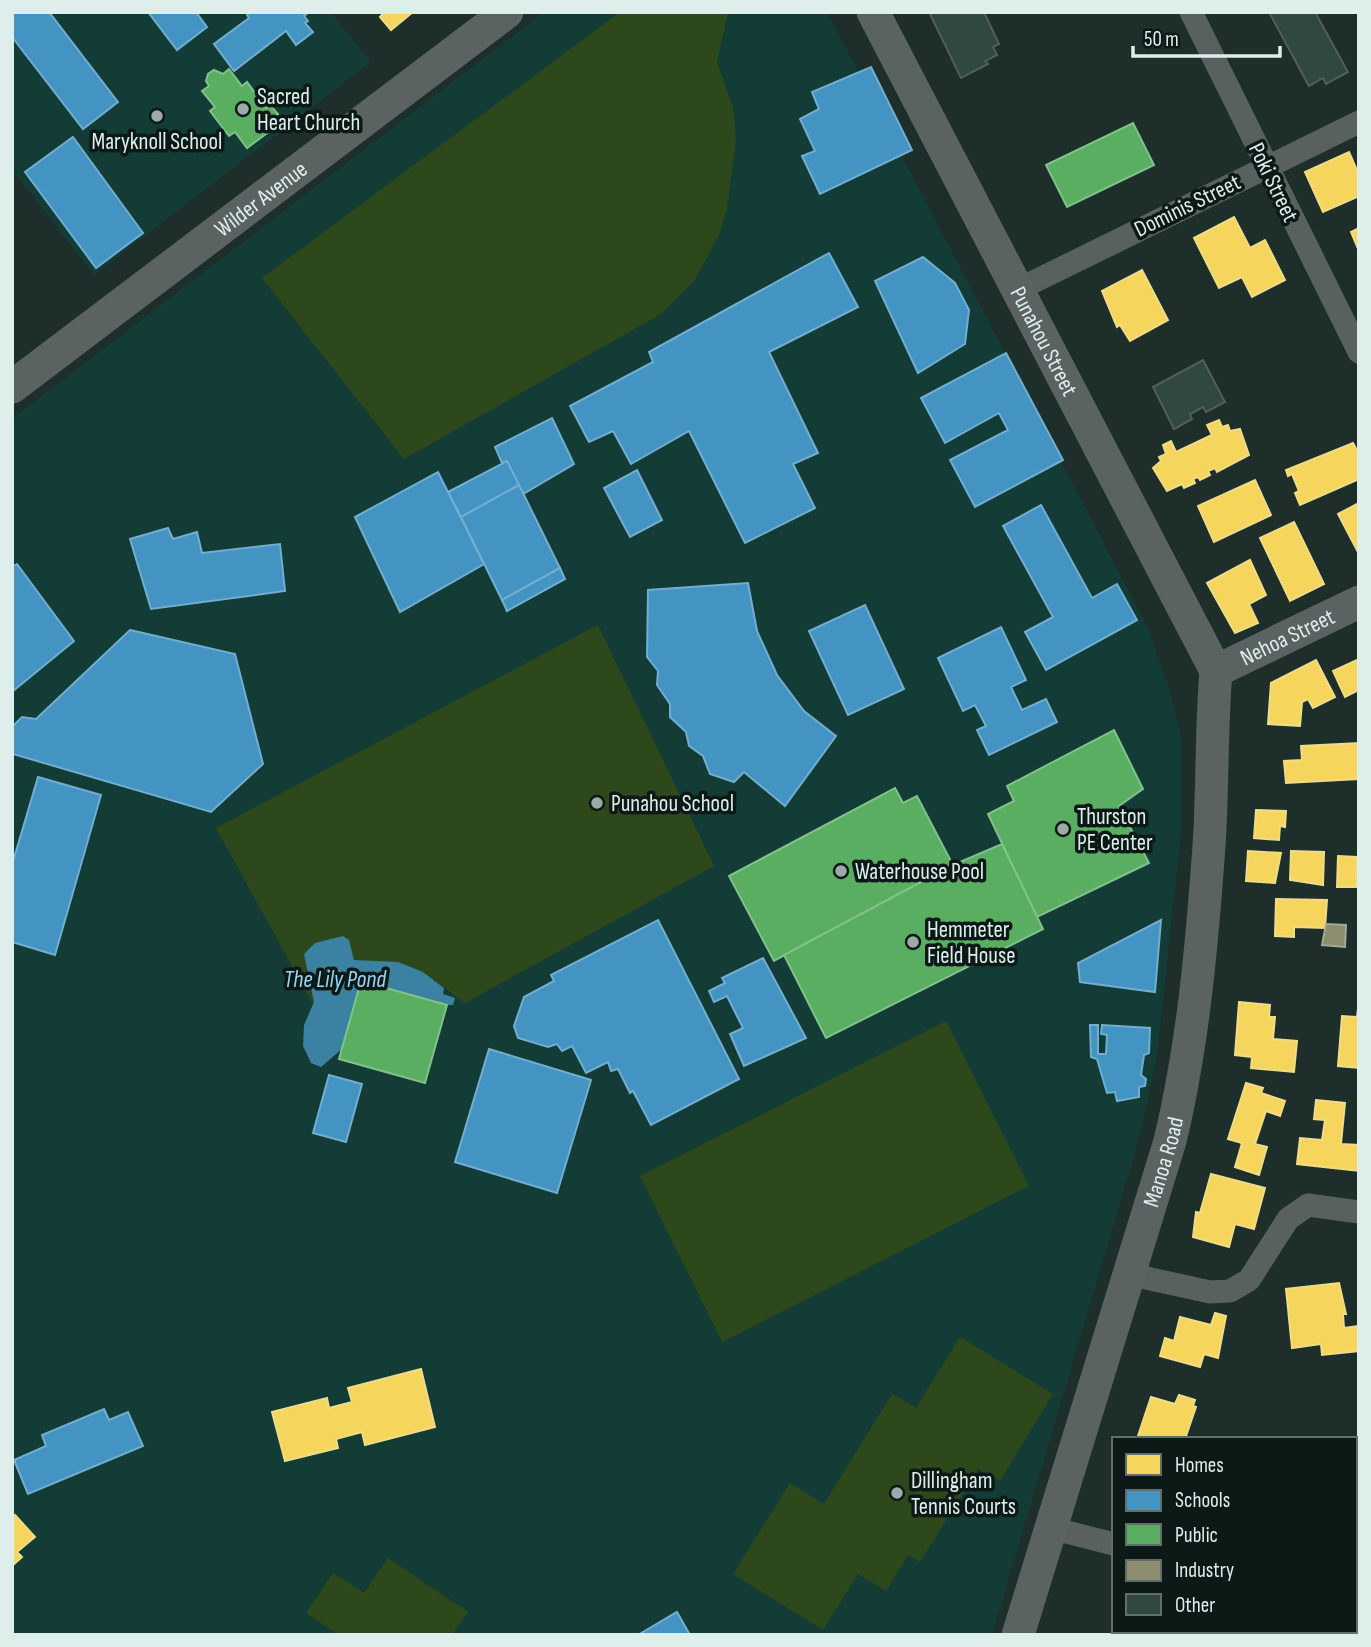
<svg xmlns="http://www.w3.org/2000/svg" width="1371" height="1647" font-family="'Sofia Sans Condensed',sans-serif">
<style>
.built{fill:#143c37}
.green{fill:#2d491b}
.water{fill:#3b81a2}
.homes{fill:#f6d55c;stroke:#eedc87;stroke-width:2}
.schools{fill:#4393c3;stroke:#71aecf;stroke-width:2}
.public{fill:#5aae61;stroke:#81c18a;stroke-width:2}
.industry{fill:#8c8c6e;stroke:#a4a994;stroke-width:2}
.building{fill:#314841;stroke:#515e59;stroke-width:2}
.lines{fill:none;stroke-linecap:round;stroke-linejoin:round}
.street{stroke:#596060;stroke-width:23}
.secondary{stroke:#5a6262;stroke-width:33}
.poi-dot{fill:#9aaba8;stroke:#0c1917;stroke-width:2.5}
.labels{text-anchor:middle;stroke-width:7;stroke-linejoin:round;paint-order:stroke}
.poi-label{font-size:23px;fill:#ddeeeb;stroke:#0c1917;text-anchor:start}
.street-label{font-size:23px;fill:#ddeeeb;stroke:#0c1917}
.water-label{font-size:24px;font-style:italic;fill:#9ad4f3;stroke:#0c1917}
</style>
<rect width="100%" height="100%" fill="#1d2e2b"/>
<g class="built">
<polygon points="12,12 331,12 371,62 94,275 12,170"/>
<polygon points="544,12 827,12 1149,630 1170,691 1181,735 1181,832 1157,1056 1141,1132 992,1635 12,1635 12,419"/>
</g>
<g class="green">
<polygon points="620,12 728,12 717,62 733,107 736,140 727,209 719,235 694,281 661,314 404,459 262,278"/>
<polygon points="598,625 714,866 465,1003 423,972 353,959 349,940 343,936 331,939 313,1004 216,828"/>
<polygon points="946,1021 1029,1186 722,1342 640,1176"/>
<polygon points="960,1337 1053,1394 1000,1481 978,1469 920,1562 908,1555 886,1591 858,1574 823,1630 733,1574 790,1483 824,1504 892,1394 916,1408"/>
<polygon points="388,1558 468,1612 452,1635 339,1635 306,1613 333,1573 364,1593"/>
</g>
<polygon class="water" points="343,936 349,940 354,960 398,962 423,972 444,988 443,994 455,998 453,1005 447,1005 361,981 342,1049 321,1067 311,1063 303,1046 304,1025 314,1002 304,954 315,943"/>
<g class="homes">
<polygon points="413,12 391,30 380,17 384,12"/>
<polygon points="1349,152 1359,175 1359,196 1323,212 1305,172"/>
<polygon points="1234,217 1250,248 1265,240 1285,280 1252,297 1242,277 1219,288 1194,238"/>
<polygon points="1359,228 1359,251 1351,232"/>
<polygon points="1142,270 1168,320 1130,341 1120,325 1117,327 1102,291"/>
<polygon points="1219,420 1222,427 1228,425 1230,431 1240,429 1249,455 1217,472 1215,468 1208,471 1210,475 1200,480 1198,477 1193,479 1195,483 1184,488 1182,484 1167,491 1153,468 1161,461 1159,457 1166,454 1163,445 1171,441 1176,452 1212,435 1207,425"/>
<polygon points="1353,443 1359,454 1359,479 1300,505 1295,493 1299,491 1292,474 1288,476 1286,470"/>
<polygon points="1255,480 1271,515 1214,542 1198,506"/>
<polygon points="1359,503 1359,554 1338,514"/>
<polygon points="1294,522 1324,584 1290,601 1260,538"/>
<polygon points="1250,560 1266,595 1249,604 1258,623 1235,633 1207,583"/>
<polygon points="1359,659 1359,690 1345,697 1333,671"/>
<polygon points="1316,660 1335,697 1313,708 1308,699 1302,702 1300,726 1268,724 1271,683"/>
<polygon points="1359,743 1359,779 1286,783 1284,761 1302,760 1301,746"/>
<polygon points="1256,810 1286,811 1285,827 1280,826 1279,840 1254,838"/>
<polygon points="1248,851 1281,853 1275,883 1246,881"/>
<polygon points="1291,851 1324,852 1323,885 1290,880"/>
<polygon points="1338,856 1357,857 1356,887 1337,887"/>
<polygon points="1276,899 1327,900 1325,928 1294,927 1294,937 1275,936"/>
<polygon points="1359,1000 1359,1068 1338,1066 1342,1016 1357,1017"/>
<polygon points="1239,1002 1270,1005 1269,1017 1275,1017 1273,1039 1297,1041 1294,1072 1251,1068 1252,1057 1235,1055"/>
<polygon points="1246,1083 1263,1088 1261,1093 1285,1101 1280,1116 1266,1111 1255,1144 1267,1147 1259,1175 1235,1167 1242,1143 1228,1139"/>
<polygon points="1316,1100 1345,1103 1341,1144 1359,1145 1359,1171 1297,1164 1300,1138 1322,1140 1325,1120 1314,1119"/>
<polygon points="1211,1174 1265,1188 1254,1229 1235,1224 1229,1247 1193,1237 1196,1212 1200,1213"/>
<polygon points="1339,1283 1346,1314 1343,1314 1344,1328 1359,1326 1359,1351 1322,1355 1321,1344 1292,1348 1286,1289"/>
<polygon points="1215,1313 1226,1316 1218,1358 1204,1354 1200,1367 1160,1356 1165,1338 1174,1341 1180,1317 1211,1325"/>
<polygon points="421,1369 435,1427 365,1445 362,1432 336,1439 338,1448 285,1461 272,1412 327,1398 329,1408 352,1402 348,1388"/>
<polygon points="1179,1395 1195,1400 1193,1406 1196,1407 1185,1439 1137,1439 1151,1397 1175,1404"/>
<polygon points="15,1515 35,1537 17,1552 22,1557 12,1566 12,1518"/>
<polygon points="1355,1575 1359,1576 1359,1602 1355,1601"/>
<polygon points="1114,1627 1114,1631 1149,1631 1148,1635 1111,1635"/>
<polygon points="1232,1631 1278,1631 1277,1635 1231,1635"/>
</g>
<g class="schools">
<polygon points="12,12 49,12 118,102 83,129 12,37"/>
<polygon points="148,12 196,12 207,27 177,50"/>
<polygon points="250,12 309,12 304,16 308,21 305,23 313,32 296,45 286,31 234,71 214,44 249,18 247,15"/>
<polygon points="871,67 912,150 820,194 802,156 815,151 800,119 819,109 812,92"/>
<polygon points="73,137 143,233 96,268 25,172"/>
<polygon points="829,253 858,307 769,352 818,453 793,464 815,508 745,543 689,431 631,464 613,431 589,442 570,406 653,362 649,352"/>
<polygon points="923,257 955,283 969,310 965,344 918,373 875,281"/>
<polygon points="1006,353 1063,460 975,507 950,460 1008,430 999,413 945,443 921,398"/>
<polygon points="552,418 574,464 523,494 507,461 502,463 495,447"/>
<polygon points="507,461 519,485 461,517 448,492"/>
<polygon points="637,470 662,520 630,537 604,488"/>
<polygon points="438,472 484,564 400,612 355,517"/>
<polygon points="519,485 560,568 502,600 461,517"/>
<polygon points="1041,505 1092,598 1117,584 1137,620 1046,670 1025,632 1053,617 1003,526"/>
<polygon points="168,528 173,539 197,532 202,553 280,544 285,591 151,609 130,539"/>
<polygon points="17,564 74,641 12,692 12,567"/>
<polygon points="560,568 565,579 507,611 502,600"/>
<polygon points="748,583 757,631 777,675 804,711 836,736 785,806 744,772 734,782 710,774 703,756 689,746 686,732 670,717 670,704 657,685 658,671 647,657 648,590"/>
<polygon points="865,605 904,689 848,715 809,631"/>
<polygon points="1001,627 1026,680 1011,687 1022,710 1046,699 1057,722 989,755 977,730 986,726 975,705 963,711 938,658"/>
<polygon points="130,630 235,654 263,764 211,812 13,754 12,727 22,717 36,719"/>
<polygon points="38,777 101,795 55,955 12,942 12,865"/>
<polygon points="658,920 739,1079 651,1125 633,1091 630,1093 618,1069 611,1071 608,1062 586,1073 572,1046 562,1051 557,1044 548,1047 518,1038 514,1026 524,997 554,981 551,975"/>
<polygon points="1161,920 1155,992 1080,982 1078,963"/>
<polygon points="763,958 806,1038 744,1066 730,1034 743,1028 727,996 714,1002 709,991 725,983 722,978"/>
<polygon points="1090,1025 1098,1025 1098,1054 1106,1054 1107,1035 1101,1034 1102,1025 1150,1028 1149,1053 1144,1055 1141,1075 1146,1079 1145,1086 1139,1087 1139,1097 1117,1101 1115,1092 1107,1093 1097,1059 1091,1057"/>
<polygon points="489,1049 591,1080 557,1193 455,1162"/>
<polygon points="329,1075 362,1084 346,1142 313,1133"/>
<polygon points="104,1409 109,1420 128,1412 143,1446 28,1494 14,1460 46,1446 42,1435"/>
<polygon points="677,1612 690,1635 638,1635"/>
</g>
<g class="public">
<polygon points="229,69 242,86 247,82 266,108 270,105 278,114 268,121 274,128 247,148 235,132 229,136 210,111 215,107 202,91 209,86 206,81 208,74 214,70 223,74"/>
<polygon points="1133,123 1154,165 1067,207 1046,165"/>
<polygon points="1114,730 1143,789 1119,806 1149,863 1037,917 988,814 1014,801 1007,786"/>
<polygon points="895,788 903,803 917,796 953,865 774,961 729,876"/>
<polygon points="1002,844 1043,929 826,1038 784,955 953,865"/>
<polygon points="361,981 447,1005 425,1083 339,1059"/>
</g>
<polygon class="industry" points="1326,924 1346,925 1345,947 1322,945"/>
<g class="building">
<polygon points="929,12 984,12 999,44 993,47 997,55 985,61 988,64 961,78"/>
<polygon points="1269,12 1315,12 1348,72 1326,84 1323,78 1309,86"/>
<polygon points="1203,360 1225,402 1206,412 1203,407 1190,414 1192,419 1174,429 1153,387"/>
</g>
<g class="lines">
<g class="street">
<polyline points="1191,12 1359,352"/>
<polyline points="1017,290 1359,122"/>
<polyline points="1128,1274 1210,1292 1230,1291 1249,1280 1288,1219 1308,1205 1359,1212"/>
<polyline points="1051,1528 1114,1544"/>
<polyline points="1186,1635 1187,1631"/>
</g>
<g class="secondary">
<path id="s1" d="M873,12L1216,671"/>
<path id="s2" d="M12,387L507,12"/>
<path id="s3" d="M1216,671L1359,602"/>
<path id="s4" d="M1018,1635L1170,1141C1193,1046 1202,944 1209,846C1213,788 1211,729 1216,671"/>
</g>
</g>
<g class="poi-dot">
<circle cx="243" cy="109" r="7"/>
<circle cx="157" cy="116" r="7"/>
<circle cx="597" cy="803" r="7"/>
<circle cx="1063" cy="829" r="7"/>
<circle cx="841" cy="871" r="7"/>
<circle cx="913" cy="942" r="7"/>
<circle cx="897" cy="1493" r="7"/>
</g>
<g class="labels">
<g class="poi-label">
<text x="257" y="104">Sacred<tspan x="257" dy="26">Heart Church</tspan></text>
<text x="157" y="149" text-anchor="middle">Maryknoll School</text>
<text x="611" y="811">Punahou School</text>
<text x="1077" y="824">Thurston<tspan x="1077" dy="26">PE Center</tspan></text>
<text x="855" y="879">Waterhouse Pool</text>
<text x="927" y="937">Hemmeter<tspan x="927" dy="26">Field House</tspan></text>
<text x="911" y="1488">Dillingham<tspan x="911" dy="26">Tennis Courts</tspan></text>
</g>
<g class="street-label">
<text transform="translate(1274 182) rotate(64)" y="8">Poki Street</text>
<text dy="8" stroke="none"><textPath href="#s2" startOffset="312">Wilder Avenue</textPath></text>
<text transform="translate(1187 205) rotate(-26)" y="8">Dominis Street</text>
<text dy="8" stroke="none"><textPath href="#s1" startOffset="371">Punahou Street</textPath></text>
<text dy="8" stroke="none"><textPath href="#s3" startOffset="79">Nehoa Street</textPath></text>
<text dy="8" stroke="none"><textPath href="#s4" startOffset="495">Manoa Road</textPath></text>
</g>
<g class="water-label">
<text x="335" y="987">The Lily Pond</text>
</g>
</g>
<rect width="1371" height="1647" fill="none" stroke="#ddeeeb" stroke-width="28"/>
<rect x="1112" y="1437" width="245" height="196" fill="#0c1917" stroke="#606e6c" stroke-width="2"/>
<rect x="1126" y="1454" width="35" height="21" fill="#f6d55c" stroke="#606e6c" stroke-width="2"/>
<text x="1175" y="1472" font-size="21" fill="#ddeeeb">Homes</text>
<rect x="1126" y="1490" width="35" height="21" fill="#4393c3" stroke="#606e6c" stroke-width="2"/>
<text x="1175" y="1507" font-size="21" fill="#ddeeeb">Schools</text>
<rect x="1126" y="1524" width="35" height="21" fill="#5aae61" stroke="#606e6c" stroke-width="2"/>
<text x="1175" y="1542" font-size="21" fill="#ddeeeb">Public</text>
<rect x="1126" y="1560" width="35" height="21" fill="#8c8c6e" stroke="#606e6c" stroke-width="2"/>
<text x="1175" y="1577" font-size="21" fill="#ddeeeb">Industry</text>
<rect x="1126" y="1594" width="35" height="21" fill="#314841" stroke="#606e6c" stroke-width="2"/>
<text x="1175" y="1612" font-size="21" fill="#ddeeeb">Other</text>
<path d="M1133 46v10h147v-10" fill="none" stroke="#ddeeeb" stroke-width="3.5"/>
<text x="1144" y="46" font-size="21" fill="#ddeeeb" stroke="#0c1917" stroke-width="5" paint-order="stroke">50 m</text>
</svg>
